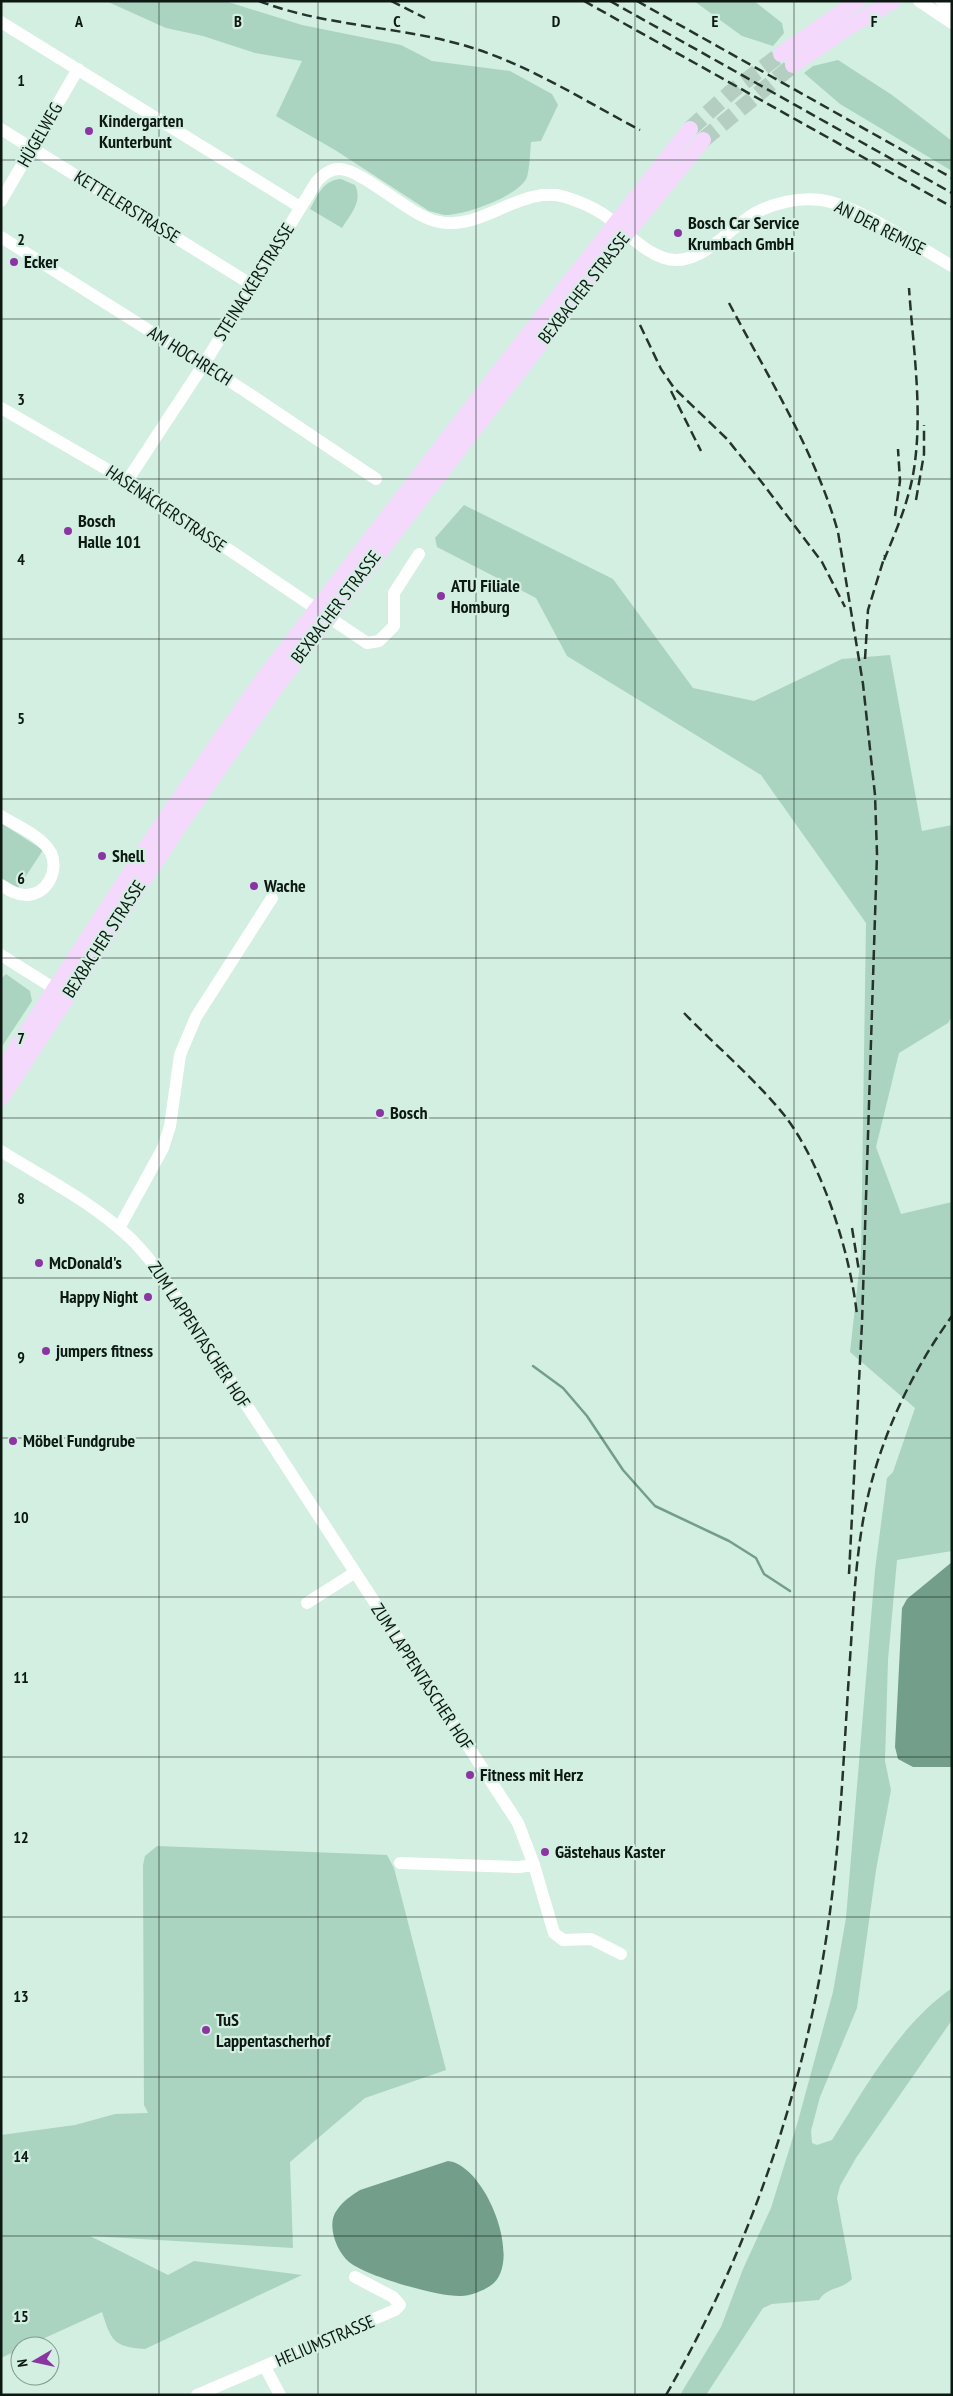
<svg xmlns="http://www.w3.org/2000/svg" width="953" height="2396" font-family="'PT Sans Narrow',sans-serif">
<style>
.green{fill:#aad4c0}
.water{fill:#739e8a}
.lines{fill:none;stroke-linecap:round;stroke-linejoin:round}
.stream{stroke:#739e8a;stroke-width:2.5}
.major-tunnel{stroke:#b4cfc2;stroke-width:16;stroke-dasharray:16 8;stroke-linecap:butt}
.minor{stroke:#fff;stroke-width:12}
.major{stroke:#f4d9fc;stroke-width:16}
.rail{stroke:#26332d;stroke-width:2.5;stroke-dasharray:10 5;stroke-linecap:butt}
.grid{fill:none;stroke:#0d1813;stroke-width:1;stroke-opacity:0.55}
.poi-dot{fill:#8b35a3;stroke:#d2efe1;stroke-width:2}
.labels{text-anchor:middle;stroke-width:4.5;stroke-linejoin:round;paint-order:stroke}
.poi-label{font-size:18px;font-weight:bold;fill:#0d1813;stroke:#d2efe1;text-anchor:start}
.street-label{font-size:18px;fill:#0d1813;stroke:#d2efe1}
.grid-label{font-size:16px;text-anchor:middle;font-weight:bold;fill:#0d1813;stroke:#d2efe1;stroke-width:4.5;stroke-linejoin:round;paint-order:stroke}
</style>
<rect width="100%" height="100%" fill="#d2efe1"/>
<g class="green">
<path d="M106,1H225L302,25L401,45L432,61L510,71L552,94L558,105L541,141L531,142C530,152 530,166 527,177C520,196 463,216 444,215C439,214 434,212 429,211L335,150L276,116L302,61L255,53L203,36L166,28Z"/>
<polygon points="694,1 754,1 782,23 784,33 773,46 742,36"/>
<polygon points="838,60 892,95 952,141 952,171 840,104 804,73 813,66"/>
<path d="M341,179L355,185C363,201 351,214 342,228L310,209C318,195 323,180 341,179Z"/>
<path d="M464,505L613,579L693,688L754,701L842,659L890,655L922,831L952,825V1016L948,1023L899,1053L876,1147L901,1214L952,1202V1551L897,1560L888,1660L885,1761L891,1790L876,1870L857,2008L820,2097L811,2131L812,2143L817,2145L832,2140C866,2087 899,2025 952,1988V2020L856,2158L840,2186L837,2198L852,2279C842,2290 828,2286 819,2300L772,2304L763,2308L706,2395H680L721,2327L743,2269L771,2208L798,2121L833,1992L846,1918L875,1570L887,1478L893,1472L915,1408L850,1352L861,1254L866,923L761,775L567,656L536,598L437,547L435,538Z"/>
<polygon points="1,823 43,850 18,888 1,878"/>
<polygon points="6,974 30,991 32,1001 1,1048 1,979"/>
<path d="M157,1846L387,1855L394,1868L446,2070L365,2098L290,2162L293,2248L90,2236L168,2275L194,2261L302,2275L145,2349C113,2347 111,2340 102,2312L27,2346H20V2349L1,2358V2135L75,2125L115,2114L148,2113L144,2105L143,1865L145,1856Z"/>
</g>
<g class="water">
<polygon points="952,1562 952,1767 913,1767 898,1759 895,1747 902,1608 907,1599"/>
<path d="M448,2161C486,2165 525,2264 490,2286C483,2291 469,2296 461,2296C438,2297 366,2276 349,2262C336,2251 326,2224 337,2210C343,2201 352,2195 360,2190Z"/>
</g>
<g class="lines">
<polyline class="stream" points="533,1366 563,1388 587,1416 623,1470 655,1506 729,1541 756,1558 764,1574 790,1591"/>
<g class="major-tunnel">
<polyline points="690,129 731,92 781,54"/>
<polyline points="703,140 793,65"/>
</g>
<g class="minor">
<polyline points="919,1 952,23"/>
<polyline points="941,1 952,12"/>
<polyline points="1,22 300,207"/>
<polyline points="1,129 252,285"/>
<polyline points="1,201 78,69"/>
<polyline points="1,237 245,391 376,479"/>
<polyline points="1,408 127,481 367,643 379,641 394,626 394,593 419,554"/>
<path d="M127,481L204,364L317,181C324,174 330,169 339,169C362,169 408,214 435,221C481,234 519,184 565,197C578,201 591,206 603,214C623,228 640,250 664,258C698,270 729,228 755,213C774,203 799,197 821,200C858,205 918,247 952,266"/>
<path d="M1,816C17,826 42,836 51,853C59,871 47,895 26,895C16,895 9,890 1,885"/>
<polyline points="1,955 63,994"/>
<path d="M1,1151C44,1178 92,1202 129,1237C142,1249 153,1264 164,1278L518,1823L534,1865L554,1933L563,1940L591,1939L621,1954"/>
<polyline points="119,1228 163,1148 170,1126 180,1055 196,1017 272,898"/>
<polyline points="307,1603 354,1573"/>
<polyline points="400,1863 519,1867 534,1865"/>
<polyline points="265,2367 280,2395"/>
<polyline points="197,2395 395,2310 400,2305 393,2297 355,2277"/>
</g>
<g class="major">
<polyline points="781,54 858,1"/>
<polyline points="793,65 850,26 893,1"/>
<polyline points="1,1072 167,816 263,679 494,378 690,129"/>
<polyline points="1,1098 179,826 281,680 607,257 703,140"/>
</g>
<g class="rail">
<path d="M259,1C324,26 396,26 463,45C526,63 583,100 640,130"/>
<polyline points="391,1 425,18"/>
<polyline points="584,1 952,207"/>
<polyline points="610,1 952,193"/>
<polyline points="637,1 952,178"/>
<path d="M729,303C768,377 815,451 838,532L863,684L875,795L877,854L862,1323L849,1574"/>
<polyline points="640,325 661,369 674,388 727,439 760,480 822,562 845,607"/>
<polyline points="671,391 701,451"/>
<polyline points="916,500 924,454 924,425"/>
<polyline points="895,516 900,481 898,449"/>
<path d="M884,560C896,531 909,501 914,469C923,410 913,347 909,288"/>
<polyline points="865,659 868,610 885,555"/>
<path d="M684,1013C717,1047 755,1079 785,1116C823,1166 850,1252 857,1315"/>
<polyline points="852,1228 859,1271"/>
<path d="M666,2395C750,2249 806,2086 829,1919C841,1833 844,1746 850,1659C854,1600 856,1541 871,1484C887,1424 915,1367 952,1316"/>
</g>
</g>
<path class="grid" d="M159,1V2395M318,1V2395M476,1V2395M635,1V2395M794,1V2395M1,160H952M1,319H952M1,479H952M1,639H952M1,799H952M1,958H952M1,1118H952M1,1278H952M1,1438H952M1,1597H952M1,1757H952M1,1917H952M1,2077H952M1,2236H952"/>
<g class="poi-dot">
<circle cx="89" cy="131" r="5"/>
<circle cx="678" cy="233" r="5"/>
<circle cx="14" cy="262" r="5"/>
<circle cx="68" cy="531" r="5"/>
<circle cx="441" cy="596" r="5"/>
<circle cx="102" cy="856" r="5"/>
<circle cx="254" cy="886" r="5"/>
<circle cx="380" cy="1113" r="5"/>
<circle cx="39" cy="1263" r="5"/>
<circle cx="148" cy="1297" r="5"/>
<circle cx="46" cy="1351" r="5"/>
<circle cx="13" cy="1441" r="5"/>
<circle cx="470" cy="1775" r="5"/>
<circle cx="545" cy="1852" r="5"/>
<circle cx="206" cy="2030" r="5"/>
</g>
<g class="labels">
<g class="poi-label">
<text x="99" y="127">Kindergarten<tspan x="99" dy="21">Kunterbunt</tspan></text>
<text x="688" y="229">Bosch Car Service<tspan x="688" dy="21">Krumbach GmbH</tspan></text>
<text x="24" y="268">Ecker</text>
<text x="78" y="527">Bosch<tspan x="78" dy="21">Halle 101</tspan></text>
<text x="451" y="592">ATU Filiale<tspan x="451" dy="21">Homburg</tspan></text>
<text x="112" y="862">Shell</text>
<text x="264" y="892">Wache</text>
<text x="390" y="1119">Bosch</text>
<text x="49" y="1269">McDonald's</text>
<text x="138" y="1303" text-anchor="end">Happy Night</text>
<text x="56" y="1357">jumpers fitness</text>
<text x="23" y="1447">Möbel Fundgrube</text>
<text x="480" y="1781">Fitness mit Herz</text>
<text x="555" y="1858">Gästehaus Kaster</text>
<text x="216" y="2026">TuS<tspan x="216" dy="21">Lappentascherhof</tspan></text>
</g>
<g class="street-label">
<text transform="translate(40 135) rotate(-60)" y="6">HÜGELWEG</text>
<text transform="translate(127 207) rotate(32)" y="6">KETTELERSTRASSE</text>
<text transform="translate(880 228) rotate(27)" y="6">AN DER REMISE</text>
<text transform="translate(254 282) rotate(-58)" y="6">STEINACKERSTRASSE</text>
<text transform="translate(584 288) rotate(-52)" y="6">BEXBACHER STRASSE</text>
<text transform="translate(190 356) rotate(32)" y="6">AM HOCHRECH</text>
<text transform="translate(166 509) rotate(34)" y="6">HASENÄCKERSTRASSE</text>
<text transform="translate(336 607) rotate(-53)" y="6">BEXBACHER STRASSE</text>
<text transform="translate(104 939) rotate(-57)" y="6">BEXBACHER STRASSE</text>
<text transform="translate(199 1335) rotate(57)" y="6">ZUM LAPPENTASCHER HOF</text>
<text transform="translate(422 1677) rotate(57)" y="6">ZUM LAPPENTASCHER HOF</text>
<text transform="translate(325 2341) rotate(-23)" y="6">HELIUMSTRASSE</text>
</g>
</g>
<g class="grid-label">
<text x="79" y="27">A</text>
<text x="238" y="27">B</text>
<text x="397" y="27">C</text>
<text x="556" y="27">D</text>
<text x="715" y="27">E</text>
<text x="874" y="27">F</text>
<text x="21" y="86">1</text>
<text x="21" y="245">2</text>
<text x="21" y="405">3</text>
<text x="21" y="565">4</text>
<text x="21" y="724">5</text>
<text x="21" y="884">6</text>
<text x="21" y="1044">7</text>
<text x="21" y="1204">8</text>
<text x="21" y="1363">9</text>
<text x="21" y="1523">10</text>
<text x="21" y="1683">11</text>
<text x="21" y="1843">12</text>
<text x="21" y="2002">13</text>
<text x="21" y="2162">14</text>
<text x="21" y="2322">15</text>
</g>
<rect width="953" height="2396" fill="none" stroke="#0d1813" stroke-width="5"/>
<g transform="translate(35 2361) rotate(261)"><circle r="24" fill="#d2efe1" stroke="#83998f"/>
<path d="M0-4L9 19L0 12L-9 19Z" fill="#8b35a3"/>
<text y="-8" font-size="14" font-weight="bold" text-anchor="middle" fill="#0d1813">N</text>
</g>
</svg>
